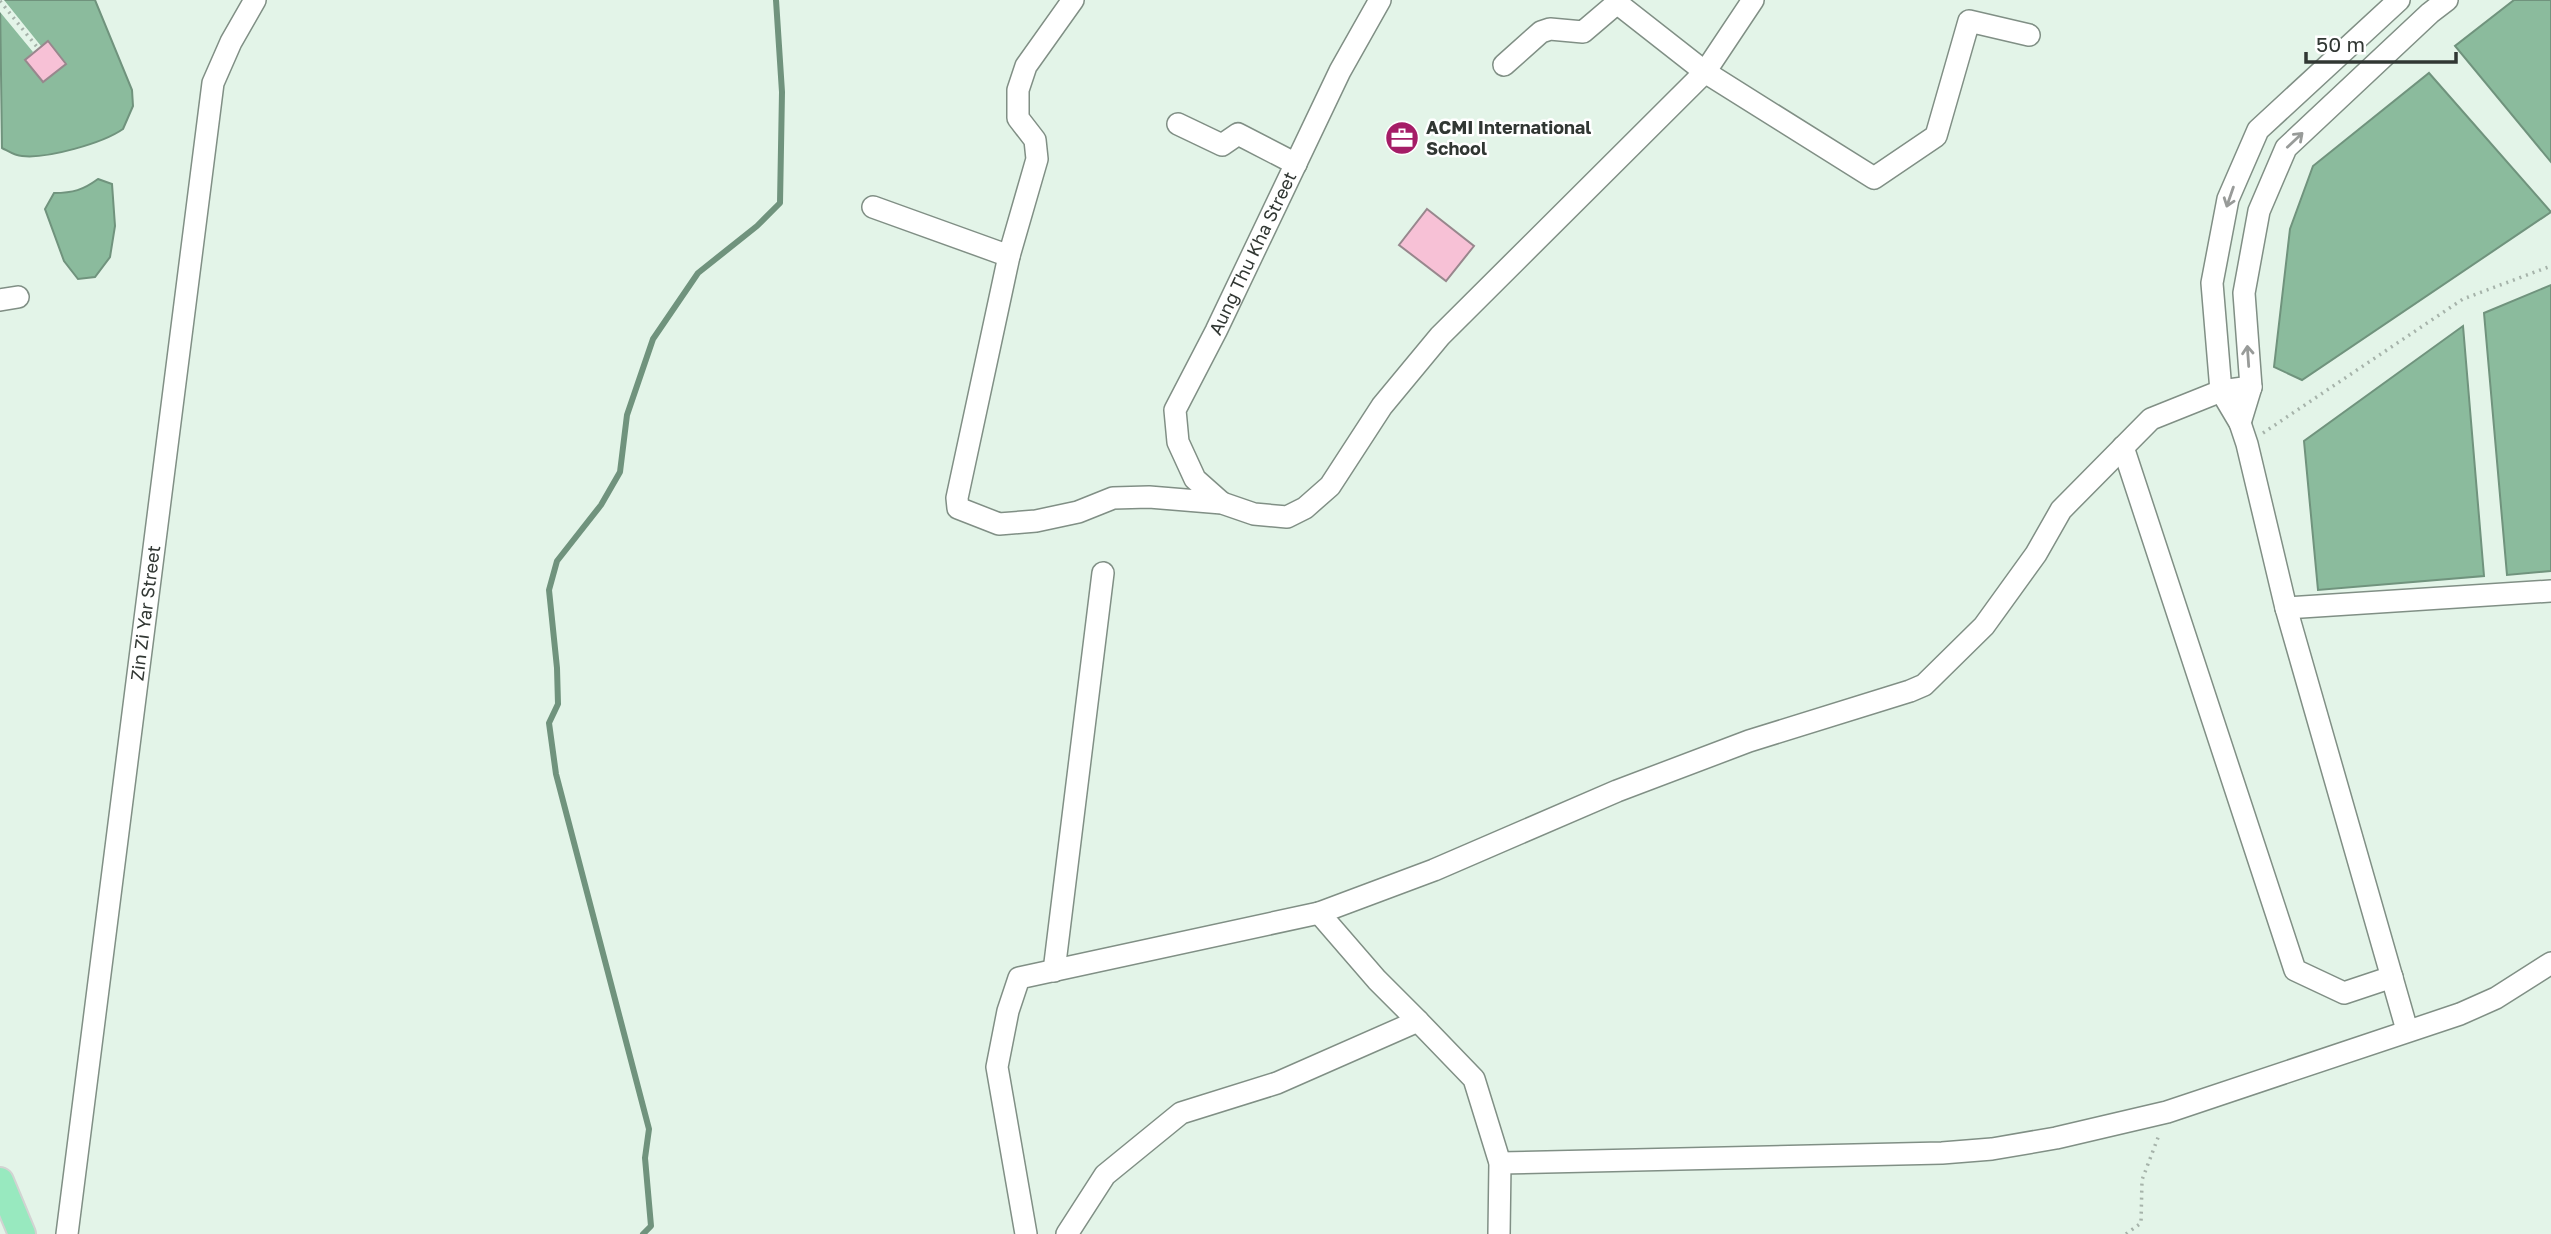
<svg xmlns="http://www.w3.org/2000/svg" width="2551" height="1234" font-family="'Golos Text',sans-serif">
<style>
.water{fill:#8bbb9d;stroke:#70937d;stroke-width:2}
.pier{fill:#e3f4e8}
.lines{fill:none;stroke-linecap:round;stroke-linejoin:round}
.stream{stroke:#70937d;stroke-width:6}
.building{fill:#f7c1d6;stroke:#98878d;stroke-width:2}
.minor-casing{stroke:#808f85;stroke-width:24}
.major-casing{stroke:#d2d3d2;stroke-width:30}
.path{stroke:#a6b3aa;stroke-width:3.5;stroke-dasharray:2 5;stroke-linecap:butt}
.minor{stroke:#fff;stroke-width:21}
.major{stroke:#98e9bf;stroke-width:26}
.oneway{stroke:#989b99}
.labels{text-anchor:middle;stroke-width:5;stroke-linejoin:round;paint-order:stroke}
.poi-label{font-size:18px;font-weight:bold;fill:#313733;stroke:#fff;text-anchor:start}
.street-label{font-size:18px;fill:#313733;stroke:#fff}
</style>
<rect width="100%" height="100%" fill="#e3f4e8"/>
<g class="water">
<path d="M0,0H95L132,90L133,106L123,129C103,143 47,159 22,156C15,156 8,151 2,148Z"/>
<polygon points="2514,0 2551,0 2551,162 2455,46"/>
<polygon points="2429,73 2551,212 2302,380 2274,367 2290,229 2313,166"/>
<path d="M98,179L112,184L115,226L110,257L95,277L78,279L64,261L45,209L54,193C73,193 83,190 98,179Z"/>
<polygon points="2551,285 2551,571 2507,575 2484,313"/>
<polygon points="2463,326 2484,576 2318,590 2304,441"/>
</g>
<polygon class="pier" points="0,0 4,0 41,46 48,41 66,64 43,82 25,60 33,52 0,12"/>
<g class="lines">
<polyline class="stream" points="643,1234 651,1226 645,1158 649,1129 556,774 549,723 558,704 557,668 549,590 557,561 601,505 620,472 627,415 653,339 698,273 757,226 780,203 782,92 776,0"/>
</g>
<g class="building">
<polygon points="48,41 66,64 43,82 25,60"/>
<polygon points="1427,209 1474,246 1446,281 1399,245"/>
</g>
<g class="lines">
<g class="minor-casing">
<g id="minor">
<polyline points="1073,0 1026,66 1018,90 1018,118 1035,140 1037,159 1009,256 957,498 958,508 999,524 1036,521 1078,512 1113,498 1149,497 1222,503 1254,514 1287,517 1305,508 1330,486 1382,406 1440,336 1705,72 1753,0"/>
<polyline points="2399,0 2258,130 2228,199 2212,283 2221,391 2240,423 2247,444 2286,608 2407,1030"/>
<polyline points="1504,65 1541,32 1550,29 1583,32 1617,3 1705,72 1874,178 1936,136 1969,21 2029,35"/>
<polyline points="1178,124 1222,145 1238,134 1296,164"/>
<polyline points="873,207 1009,256"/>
<polyline points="0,300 18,297"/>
<polyline points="2240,423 2251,387 2244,293 2259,211 2286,148 2430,13 2447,0"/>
<polyline points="2123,447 2295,970 2344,993 2392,977"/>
<path id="s1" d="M1222,503L1195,479L1178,442L1175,410L1216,331L1340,71L1380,0"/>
<polyline points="2286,608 2551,591"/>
<polyline points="1054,971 1103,573"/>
<polyline points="1418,1021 1474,1079 1500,1163 1499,1234"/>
<polyline points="1500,1163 1942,1153 1992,1149 2056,1138 2167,1112 2460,1014 2496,998 2551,963"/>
<path id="s2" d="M67,1234L213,83L231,42L255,0"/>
<polyline points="1026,1234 997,1067 1008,1011 1019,978 1319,913"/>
<polyline points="1067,1234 1105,1175 1181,1113 1277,1083 1418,1021 1377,980 1319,913 1434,870 1617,791 1749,741 1910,691 1924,685 1984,626 2036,554 2061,510 2151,419 2221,391 2251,387"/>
</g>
</g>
<g class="major-casing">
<polyline id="major" points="0,1181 22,1234"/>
</g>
<g class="path">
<polyline points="0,1 37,47"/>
<polyline points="2263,433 2463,299 2551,266"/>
<polyline points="2126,1234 2141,1223 2142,1180 2159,1135"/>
</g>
<use href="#minor" class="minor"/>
<use href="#major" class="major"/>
</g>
<defs><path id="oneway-shaft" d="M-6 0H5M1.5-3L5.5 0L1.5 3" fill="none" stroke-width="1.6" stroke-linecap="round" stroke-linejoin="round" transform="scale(1.75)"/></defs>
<g class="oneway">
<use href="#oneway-shaft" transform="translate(2295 140) rotate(-43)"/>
<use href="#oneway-shaft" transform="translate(2230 197) rotate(109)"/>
<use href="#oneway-shaft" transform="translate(2248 356) rotate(-94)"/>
</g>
<defs>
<g id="office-disc" transform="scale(1.75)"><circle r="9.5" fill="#a51d67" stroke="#fff"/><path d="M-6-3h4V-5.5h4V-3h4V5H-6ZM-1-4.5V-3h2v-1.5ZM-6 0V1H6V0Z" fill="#fff"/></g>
</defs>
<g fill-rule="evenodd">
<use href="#office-disc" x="1402" y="138"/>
</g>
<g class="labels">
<g class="poi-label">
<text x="1426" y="134">ACMI International<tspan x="1426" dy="21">School</tspan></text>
</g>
<g class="street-label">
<text dy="6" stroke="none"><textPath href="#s1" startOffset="284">Aung Thu Kha Street</textPath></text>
<text dy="6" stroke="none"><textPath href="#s2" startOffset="626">Zin Zi Yar Street</textPath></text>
</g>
</g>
<path d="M2306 52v10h150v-10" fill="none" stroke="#313733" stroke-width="3.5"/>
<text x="2316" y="52" font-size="21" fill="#313733" stroke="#ffffff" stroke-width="5" paint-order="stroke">50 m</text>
</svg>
